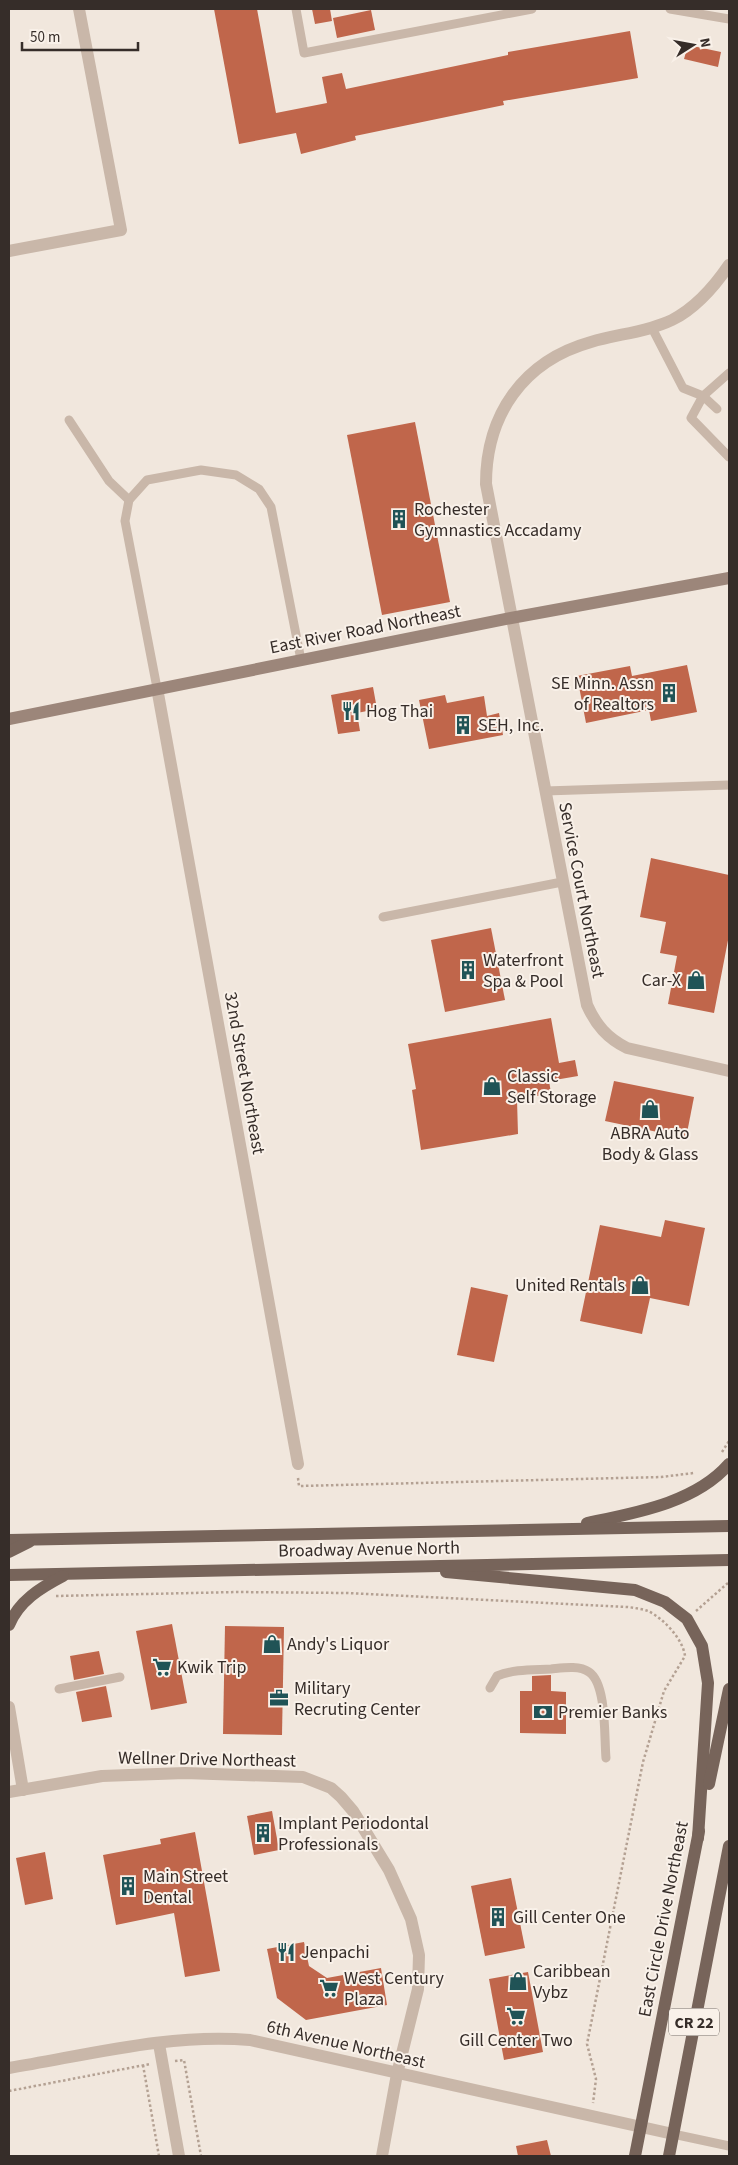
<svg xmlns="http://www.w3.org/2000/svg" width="738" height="2165" font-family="'Source Sans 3',sans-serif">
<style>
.building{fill:#c0664b}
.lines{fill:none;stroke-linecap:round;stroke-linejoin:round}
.path{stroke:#b4a193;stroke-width:2.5;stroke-dasharray:2.5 2.5;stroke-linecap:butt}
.lane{stroke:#c9b7a9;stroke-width:9}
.street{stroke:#c9b7a9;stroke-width:12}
.secondary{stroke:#9c867a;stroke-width:12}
.primary{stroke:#77645a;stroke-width:12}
.labels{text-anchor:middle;stroke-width:4;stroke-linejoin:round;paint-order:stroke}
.shield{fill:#f9f1e9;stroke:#706863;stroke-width:1}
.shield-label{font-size:16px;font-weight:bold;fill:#362d29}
.poi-label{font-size:18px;fill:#362d29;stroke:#f9f1e9;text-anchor:start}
.street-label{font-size:18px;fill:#362d29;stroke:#f9f1e9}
</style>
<rect width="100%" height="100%" fill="#f1e7dd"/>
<g class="building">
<polygon points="214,9 257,9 276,113 327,103 322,77 342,73 346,89 508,55 508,52 630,31 638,78 503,101 504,105 355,136 356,140 301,154 296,133 239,144"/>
<polygon points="312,9 330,9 332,21 315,24"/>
<polygon points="371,10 375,30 337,38 333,18"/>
<polygon points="688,45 721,52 718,67 684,59"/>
<polygon points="415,422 450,602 382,615 347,435"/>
<polygon points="687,665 697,712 651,721 649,710 586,723 577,676 630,666 632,676"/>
<polygon points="373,687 377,709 357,713 360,731 338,734 331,695"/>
<polygon points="445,695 447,703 484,696 487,716 499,713 503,735 429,749 419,700"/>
<polygon points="651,858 729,875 729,935 714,1013 668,1004 677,956 660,953 666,922 640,917"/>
<polygon points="491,928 505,1000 445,1012 431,940"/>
<polygon points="551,1018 559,1063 575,1060 578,1076 549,1081 551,1093 517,1100 518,1134 421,1150 412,1090 416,1089 408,1044"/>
<polygon points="614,1081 694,1097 686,1138 605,1121"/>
<polygon points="665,1220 705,1228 689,1306 650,1298 642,1334 580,1321 600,1225 661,1237"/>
<polygon points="471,1287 508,1295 494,1362 457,1355"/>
<polygon points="172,1624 187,1703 151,1710 136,1631"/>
<polygon points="225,1626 284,1627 282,1735 223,1734"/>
<polygon points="99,1651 104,1674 74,1680 70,1656"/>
<polygon points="551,1675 551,1691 566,1692 566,1734 520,1733 520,1691 532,1691 532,1676"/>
<polygon points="106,1686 112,1717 82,1722 76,1692"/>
<polygon points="272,1811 279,1850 254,1855 247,1816"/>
<polygon points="195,1832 220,1971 185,1977 174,1913 116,1925 103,1855 161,1844 160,1839"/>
<polygon points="45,1852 53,1899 25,1905 16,1858"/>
<polygon points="511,1878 525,1948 485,1956 471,1886"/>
<polygon points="304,1942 309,1966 327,1978 381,1968 387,2005 306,2020 277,1998 267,1949"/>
<polygon points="528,1972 543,2052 504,2060 489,1979"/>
<polygon points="547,2140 551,2156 518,2156 516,2146"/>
</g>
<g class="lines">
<g class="path">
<polyline points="722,1452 729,1441"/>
<polyline points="298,1478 299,1486 661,1477 694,1473"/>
<path d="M56,1596L237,1592L346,1593L628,1607C635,1608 642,1609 648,1611C663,1618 683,1639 685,1656L664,1691L643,1762L587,2044L596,2079L593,2103"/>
<polyline points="696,1611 729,1582"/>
<polyline points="175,2061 184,2060 201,2156"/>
<polyline points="143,2065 159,2156"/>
<polyline points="9,2091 150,2064"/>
</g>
<g class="lane">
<polyline points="296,9 304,53 532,9"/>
<polyline points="670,9 729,19"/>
<polyline points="652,328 683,388 703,396 717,409"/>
<polyline points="729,373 703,396 691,418 729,457"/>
<polyline points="69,420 109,481 129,500"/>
<polyline points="157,688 125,521 129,500 147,480 201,470 236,475 259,489 271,507 301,660"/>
<polyline points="545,791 729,785"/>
<polyline points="383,917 562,882"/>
<path d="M490,1688L497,1676C514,1669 533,1670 551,1669C562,1668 579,1665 589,1672C607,1684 604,1737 606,1758"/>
<polyline points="59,1689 120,1677"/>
<polyline points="673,2134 729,2146"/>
</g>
<g class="street">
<polyline points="9,251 121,230 79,9"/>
<path d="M729,265C714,287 696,308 672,320C647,332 618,334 591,342C523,361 486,415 486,484L587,1005C596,1025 607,1038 627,1048L729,1071"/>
<polyline points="157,688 298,1464"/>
<polyline points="9,1707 23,1790"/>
<polyline points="9,1792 102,1776 185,1773 303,1777 331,1788 341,1797 353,1811 389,1870 411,1919 419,1955 418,1989 397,2074 382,2156"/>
<polyline points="159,2044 179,2156"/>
<path d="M9,2068C88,2055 170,2033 250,2040L673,2134"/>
</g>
<polyline class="secondary" points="9,719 511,618 729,578"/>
<g class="primary">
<path d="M587,1523C635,1513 695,1503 729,1464"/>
<polyline points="9,1540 729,1526"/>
<polyline points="9,1552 29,1542"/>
<polyline points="446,1572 635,1590 665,1602 687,1619 702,1646 708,1683 698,1838"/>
<polyline points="9,1575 729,1560"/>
<path d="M9,1625C19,1601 40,1588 63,1576"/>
<polyline points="709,1784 729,1689"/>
<polyline points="635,2156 699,1831"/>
<polyline points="669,2156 729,1846"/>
</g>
</g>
<defs>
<g id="building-bare" transform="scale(1.5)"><path d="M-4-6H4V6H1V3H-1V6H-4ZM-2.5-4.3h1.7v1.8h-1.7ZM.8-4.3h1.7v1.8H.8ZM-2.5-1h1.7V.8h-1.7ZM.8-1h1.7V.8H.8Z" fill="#205356" stroke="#f9f1e9" stroke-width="2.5" paint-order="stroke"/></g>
<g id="restaurant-bare" transform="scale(1.5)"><path d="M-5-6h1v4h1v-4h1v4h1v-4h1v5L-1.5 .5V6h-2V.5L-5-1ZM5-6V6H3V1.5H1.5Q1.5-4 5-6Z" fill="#205356" stroke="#f9f1e9" stroke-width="2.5" paint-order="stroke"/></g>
<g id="shop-bare" transform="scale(1.5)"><path d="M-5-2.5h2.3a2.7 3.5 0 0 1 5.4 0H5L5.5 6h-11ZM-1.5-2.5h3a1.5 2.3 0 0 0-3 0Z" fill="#205356" stroke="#f9f1e9" stroke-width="2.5" paint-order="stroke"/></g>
<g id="supermarket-bare" transform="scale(1.5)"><path d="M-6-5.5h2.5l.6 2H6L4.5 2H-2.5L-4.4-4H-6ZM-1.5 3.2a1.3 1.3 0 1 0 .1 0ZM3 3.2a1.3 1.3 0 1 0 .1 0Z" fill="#205356" stroke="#f9f1e9" stroke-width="2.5" paint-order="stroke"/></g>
<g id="office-bare" transform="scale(1.5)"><path d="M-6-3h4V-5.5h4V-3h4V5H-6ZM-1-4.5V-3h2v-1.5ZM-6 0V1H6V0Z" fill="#205356" stroke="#f9f1e9" stroke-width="2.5" paint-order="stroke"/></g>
<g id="bank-bare" transform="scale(1.5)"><path d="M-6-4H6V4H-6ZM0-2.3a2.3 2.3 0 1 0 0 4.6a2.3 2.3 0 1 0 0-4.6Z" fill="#205356" stroke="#f9f1e9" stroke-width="2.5" paint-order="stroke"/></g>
</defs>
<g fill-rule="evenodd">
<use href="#building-bare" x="399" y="519"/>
<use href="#building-bare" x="669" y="693"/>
<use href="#restaurant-bare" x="351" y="711"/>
<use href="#building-bare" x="463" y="725"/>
<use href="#building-bare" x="468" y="970"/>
<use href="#shop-bare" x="696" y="980"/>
<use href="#shop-bare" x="492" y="1086"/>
<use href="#shop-bare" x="650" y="1109"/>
<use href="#shop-bare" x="640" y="1285"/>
<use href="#shop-bare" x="272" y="1644"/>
<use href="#supermarket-bare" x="162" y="1667"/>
<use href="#office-bare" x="279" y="1698"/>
<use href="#bank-bare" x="543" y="1712"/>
<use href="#building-bare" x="263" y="1833"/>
<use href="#building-bare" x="128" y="1886"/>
<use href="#building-bare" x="498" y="1917"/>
<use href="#restaurant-bare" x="286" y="1952"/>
<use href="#shop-bare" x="518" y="1981"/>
<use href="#supermarket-bare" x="329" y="1988"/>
<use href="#supermarket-bare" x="516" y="2016"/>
</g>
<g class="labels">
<rect class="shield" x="669" y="2008.5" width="50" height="27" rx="4"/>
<g class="shield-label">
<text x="694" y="2028">CR 22</text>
</g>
<g class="poi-label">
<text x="414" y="515">Rochester<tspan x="414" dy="21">Gymnastics Accadamy</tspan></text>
<text x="654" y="689" text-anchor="end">SE Minn. Assn<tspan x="654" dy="21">of Realtors</tspan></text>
<text x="366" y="717">Hog Thai</text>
<text x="478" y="731">SEH, Inc.</text>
<text x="483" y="966">Waterfront<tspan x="483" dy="21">Spa &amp; Pool</tspan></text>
<text x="681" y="986" text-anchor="end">Car-X</text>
<text x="507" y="1082">Classic<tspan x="507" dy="21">Self Storage</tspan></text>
<text x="650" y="1139" text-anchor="middle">ABRA Auto<tspan x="650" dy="21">Body &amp; Glass</tspan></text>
<text x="625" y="1291" text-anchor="end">United Rentals</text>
<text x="287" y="1650">Andy's Liquor</text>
<text x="177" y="1673">Kwik Trip</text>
<text x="294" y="1694">Military<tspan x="294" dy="21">Recruting Center</tspan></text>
<text x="558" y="1718">Premier Banks</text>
<text x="278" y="1829">Implant Periodontal<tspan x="278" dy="21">Professionals</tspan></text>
<text x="143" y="1882">Main Street<tspan x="143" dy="21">Dental</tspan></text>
<text x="513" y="1923">Gill Center One</text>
<text x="301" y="1958">Jenpachi</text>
<text x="533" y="1977">Caribbean<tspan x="533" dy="21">Vybz</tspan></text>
<text x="344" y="1984">West Century<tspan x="344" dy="21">Plaza</tspan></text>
<text x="516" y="2046" text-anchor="middle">Gill Center Two</text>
</g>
<g class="street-label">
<text transform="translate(365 629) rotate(-11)" y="6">East River Road Northeast</text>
<text transform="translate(582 890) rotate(79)" y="6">Service Court Northeast</text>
<text transform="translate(245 1073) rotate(80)" y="6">32nd Street Northeast</text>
<text transform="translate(369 1549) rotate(-1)" y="6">Broadway Avenue North</text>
<text transform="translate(207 1759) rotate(1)" y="6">Wellner Drive Northeast</text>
<text transform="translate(663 1919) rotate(-79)" y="6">East Circle Drive Northeast</text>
<text transform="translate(346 2044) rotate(13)" y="6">6th Avenue Northeast</text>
</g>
</g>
<rect width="738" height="2165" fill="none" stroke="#362d29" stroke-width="20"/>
<g transform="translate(693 45) rotate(79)" stroke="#f9f1e9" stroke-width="4" paint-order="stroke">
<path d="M0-4L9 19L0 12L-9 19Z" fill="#362d29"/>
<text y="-8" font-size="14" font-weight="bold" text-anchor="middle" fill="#362d29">N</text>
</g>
<path d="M22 42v8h116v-8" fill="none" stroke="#362d29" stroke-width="2.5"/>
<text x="30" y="42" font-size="15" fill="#362d29" stroke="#f9f1e9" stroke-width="4" paint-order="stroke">50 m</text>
</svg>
